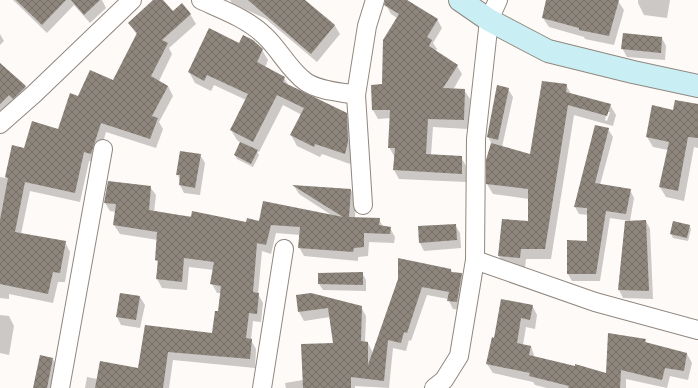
<svg xmlns="http://www.w3.org/2000/svg" width="698" height="388" font-family="Merriweather,serif">
<style>
.shadow{fill:#0003;fill-rule:evenodd}
.building{fill:url(#building-cross-hatch)}
.lines{fill:none;stroke-linecap:round;stroke-linejoin:round}
.street-casing{stroke:#90877f;stroke-width:20}
.secondary-casing{stroke:#90877f;stroke-width:24}
.street{stroke:#fff;stroke-width:18}
.secondary{stroke:#c9eff4;stroke-width:22}
</style>
<defs>
<pattern id="building-cross-hatch" width="8" height="8" patternUnits="userSpaceOnUse"><rect width="8" height="8" fill="#8e867d"/><path d="M0 0l8 8M0 8l8-8" fill="none" stroke="#756f67"/></pattern>
</defs>
<rect width="100%" height="100%" fill="#fefaf7"/>
<g class="shadow">
<polygon points="13,0 102,0 106,8 90,23 74,5 47,33"/>
<polygon points="155,0 162,0 173,12 190,14 196,24 169,48 172,54 159,81 168,86 173,96 159,122 163,129 156,148 106,132 97,163 89,161 80,202 30,191 21,234 65,242 70,252 65,282 58,282 53,303 9,294 9,299 0,298 0,177 6,178 13,146 24,149 59,130 79,97 113,82 137,35 129,23"/>
<polygon points="230,0 304,0 335,26 340,34 317,62 266,19 232,3"/>
<polygon points="389,0 405,0 437,19 442,28 433,43 437,49 435,52 457,66 462,74 453,90 464,90 470,99 468,129 433,127 431,155 461,157 466,166 466,182 399,179 394,170 394,156 389,147 391,118 378,119 373,110 372,85 383,85 397,18 391,14 386,5"/>
<polygon points="547,0 618,1 624,10 614,45 585,39 584,37 549,27 543,18"/>
<polygon points="638,0 670,0 667,18 644,15 638,3"/>
<polygon points="0,34 4,41 0,45"/>
<polygon points="662,38 666,46 665,60 627,57 622,48"/>
<polygon points="240,44 262,50 268,60 265,68 284,78 289,86 346,113 352,124 354,153 350,164 322,154 320,157 297,146 291,135 302,115 283,105 259,152 256,150 259,155 253,167 237,159 235,155 241,143 237,140 231,130 246,100 214,85 211,91 195,83 189,72"/>
<polygon points="0,64 26,87 30,96 0,117"/>
<path d="M566,85L571,94L610,105L616,115L613,126L574,115L551,259H526L525,268L505,266L499,256L529,222V199L493,194L487,184L492,144L488,137L508,89L513,97L502,147L531,155ZM607,112H610L607,121L605,120Z"/>
<polygon points="698,105 698,148 694,147 684,201 666,197 660,187 668,150 653,147 647,137 674,111"/>
<polygon points="608,129 613,137 600,185 630,190 634,198 630,221 610,218 600,281 572,281 568,274 588,242 588,215 579,214 575,207"/>
<polygon points="200,155 205,163 200,195 184,193 180,185 180,180 177,174"/>
<polygon points="294,186 351,190 356,199 355,218 379,219 383,227 390,228 395,237 394,243 369,242 368,256 358,257 358,261 304,256 299,247 300,235 276,233 271,254 262,251 258,294 263,303 261,322 253,321 251,340 256,349 255,368 173,360 169,388 85,388 87,377 97,379 138,369 146,326 213,334 219,312 221,293 217,293 212,284 214,270 189,267 187,290 162,288 157,279 158,240 120,234 114,225 116,212 110,211 105,203 150,187 156,195 154,212 246,223 333,216 299,194"/>
<polygon points="646,221 650,229 653,299 623,298 619,290"/>
<polygon points="455,225 460,233 461,248 424,251 420,243"/>
<polygon points="689,225 691,229 688,241 673,238 671,234"/>
<polygon points="451,270 453,273 462,274 467,283 462,310 453,309 448,299 427,295 411,341 409,340 406,351 393,348 389,388 355,386 355,388 286,388 285,383 303,380 334,344 330,317 304,321 299,312 297,296 361,307 366,316 365,342 368,343 373,353 399,279"/>
<polygon points="362,273 366,280 366,291 323,290 319,284 319,274"/>
<polygon points="120,294 140,297 145,305 140,328 121,325 117,317"/>
<polygon points="532,305 537,315 535,329 526,327 523,345 531,346 535,358 607,375 645,340 647,344 687,354 692,363 688,380 670,376 667,388 626,379 626,388 547,388 535,385 533,382 493,373 487,364 495,339"/>
<polygon points="0,315 9,316 14,326 9,355 0,353"/>
<polygon points="53,359 57,367 53,388 35,388"/>
</g>
<g class="building">
<polygon points="16,0 66,0 42,25"/>
<polygon points="71,0 100,0 84,15"/>
<polygon points="153,0 163,0 173,11 182,3 191,14 162,40 168,43 151,76 168,86 152,116 158,118 150,139 101,123 91,154 84,152 75,193 25,182 15,232 66,241 60,273 53,272 48,294 0,284 0,220 8,178 5,177 12,145 24,148 32,121 58,129 70,93 78,96 90,70 113,80 137,33 128,23"/>
<polygon points="248,0 305,0 335,25 311,54"/>
<polygon points="385,0 407,0 438,19 427,37 432,40 429,46 458,65 443,88 465,89 464,120 428,119 426,154 462,156 462,174 393,170 395,148 388,148 390,110 372,110 371,85 382,84 383,40 399,14 384,5"/>
<polygon points="546,0 619,0 609,36 579,30 579,28 542,18"/>
<polygon points="209,28 239,43 243,35 253,40 263,49 257,62 285,77 283,82 347,113 348,142 345,154 315,144 314,147 290,135 304,108 277,95 253,142 230,130 248,94 207,75 204,81 188,72"/>
<polygon points="623,33 662,37 661,53 621,49"/>
<polygon points="0,63 26,86 13,99 9,95 0,104"/>
<polygon points="542,81 567,84 566,92 611,104 607,116 568,105 545,249 521,249 520,258 498,256 502,219 528,221 528,189 486,184 486,160 491,143 530,154"/>
<polygon points="497,85 509,88 498,140 487,137"/>
<polygon points="675,100 698,104 698,138 688,137 678,191 659,187 669,142 646,137 652,105 673,110"/>
<polygon points="595,125 609,128 595,183 631,189 626,214 606,211 596,274 567,274 567,240 587,241 587,208 574,207"/>
<polygon points="240,142 258,150 251,164 234,155"/>
<polygon points="180,151 201,154 195,188 179,185 180,175 176,175"/>
<polygon points="108,181 151,186 149,210 191,217 192,211 246,222 247,218 259,221 263,201 343,217 292,185 351,189 349,217 380,218 379,225 391,227 390,234 364,233 364,247 354,248 353,252 298,248 300,227 271,225 266,245 257,243 253,292 259,293 257,314 249,313 246,338 252,339 250,359 168,352 163,388 95,388 100,361 138,368 145,325 212,333 215,311 218,311 221,286 210,284 214,262 184,258 182,282 156,279 158,261 155,260 157,232 113,225 116,204 104,203"/>
<polygon points="646,220 649,291 618,290 625,221"/>
<polygon points="673,221 690,225 687,238 670,234"/>
<polygon points="456,224 457,240 419,243 418,226"/>
<polygon points="398,258 451,269 451,272 462,273 457,302 447,301 449,292 422,287 407,333 404,332 401,343 388,340 384,381 351,377 351,388 303,388 301,344 333,343 328,308 298,312 296,295 311,293 362,306 361,341 368,342 368,365 398,279"/>
<polygon points="363,272 363,285 318,284 318,273"/>
<polygon points="120,293 140,296 136,320 116,317"/>
<polygon points="501,299 533,305 530,320 521,318 517,343 531,346 529,355 575,366 575,364 606,373 608,333 646,339 645,342 687,353 684,371 665,368 662,380 621,370 620,388 568,388 569,386 529,376 530,373 486,364 492,337 494,338"/>
<polygon points="40,355 53,358 47,388 33,388"/>
</g>
<g class="lines">
<g class="street-casing">
<g id="street">
<path d="M201,0C223,10 248,19 265,36C280,50 289,70 306,82C319,91 341,92 356,95"/>
<polyline points="0,124 34,94 132,0"/>
<polyline points="363,205 356,95 367,26 375,0"/>
<polyline points="475,260 595,302 698,330"/>
<polyline points="60,388 103,149"/>
<polyline points="262,388 284,249"/>
<polyline points="434,388 444,380 459,356 475,260 476,139 489,20 498,0"/>
</g>
</g>
<g class="secondary-casing">
<polyline id="secondary" points="460,0 489,20 548,51 633,72 698,86"/>
</g>
<use href="#street" class="street"/>
<use href="#secondary" class="secondary"/>
</g>
</svg>
